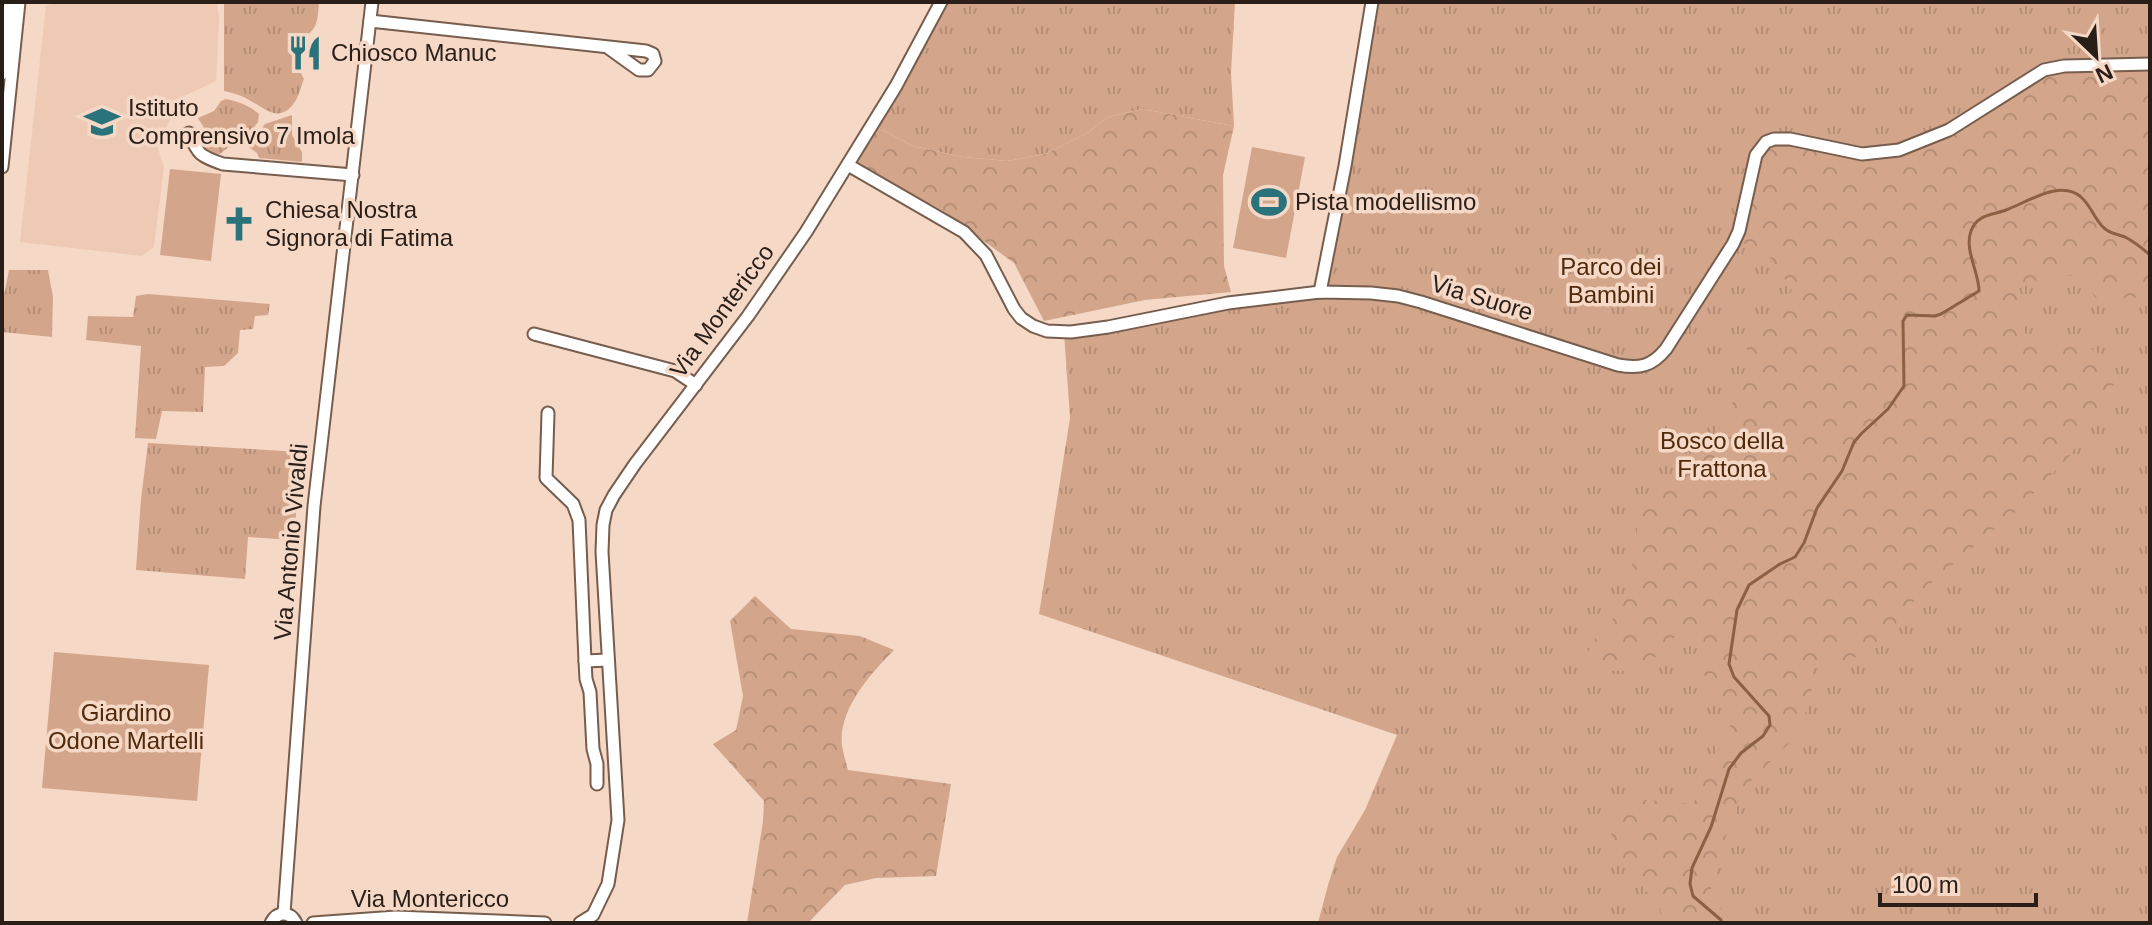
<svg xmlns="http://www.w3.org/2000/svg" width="2152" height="925" font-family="Helvetica,sans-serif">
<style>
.built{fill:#eecab5}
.grass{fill:url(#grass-tufts)}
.forest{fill:url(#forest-crowns)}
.garden{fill:#d3a68b}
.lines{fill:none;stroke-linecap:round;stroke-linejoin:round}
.stream{stroke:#8c6043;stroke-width:3}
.street-casing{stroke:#765d4d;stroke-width:15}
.street{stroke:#fff;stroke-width:11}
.labels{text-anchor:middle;stroke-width:7;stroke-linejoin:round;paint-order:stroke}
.poi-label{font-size:24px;fill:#291e18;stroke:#f5d8c6;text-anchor:start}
.park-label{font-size:24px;fill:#51290b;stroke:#f5d8c6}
.street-label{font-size:24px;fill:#291e18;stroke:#f5d8c6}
</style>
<defs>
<pattern id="grass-tufts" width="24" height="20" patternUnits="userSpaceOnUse" patternTransform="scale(2)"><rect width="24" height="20" fill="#d3a68b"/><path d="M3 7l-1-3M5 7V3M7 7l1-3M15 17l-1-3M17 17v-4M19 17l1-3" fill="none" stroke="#b58e77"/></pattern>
<pattern id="forest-crowns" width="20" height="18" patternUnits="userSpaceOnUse" patternTransform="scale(2)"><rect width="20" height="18" fill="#d3a68b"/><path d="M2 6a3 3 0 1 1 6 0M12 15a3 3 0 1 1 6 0" fill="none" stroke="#b58e77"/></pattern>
</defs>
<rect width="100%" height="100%" fill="#f5d8c6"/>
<polygon class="built" points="64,2 217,2 219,18 216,81 182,97 157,146 164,167 154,247 142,256 20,242 46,5"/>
<g class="grass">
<path d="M224,2H319C317,34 314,26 295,48L293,58L304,79C301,86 299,97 294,103C279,124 265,108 249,100C241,95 233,93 224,91Z"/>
<polygon points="945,2 1235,2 1231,73 1234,126 1142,109 1108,117 1089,132 1045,154 1008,161 963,157 913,146 873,125"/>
<polygon points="1375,2 2150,2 2150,923 1318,923 1328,885 1337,857 1365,810 1397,735 1039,614 1070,418 1064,332 1324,292 1332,269"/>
<path d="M226,99C239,102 249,105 259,114L258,122L241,144L231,145L220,154L209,153L202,146L206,131L198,118L214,111L221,101Z"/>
<polygon points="292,115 292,135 302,152 302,162 259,158 257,153 247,146 265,124"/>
<polygon points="9,270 48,270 53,297 52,337 2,332 2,305"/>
<polygon points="148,294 270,304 268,315 255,316 253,329 240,330 238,353 224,366 205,367 203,412 162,411 156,439 135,438 141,346 86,340 88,316 133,317 136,296"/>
<polygon points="148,443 301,452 294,540 248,537 245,579 136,570 141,499"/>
</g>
<g class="forest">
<polygon points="2150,61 2150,297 2098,300 2077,276 2049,274 2018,289 2018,320 2023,333 2088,347 2114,362 2117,381 2113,386 2114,390 2069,457 2014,513 1925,588 1873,651 1858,655 1853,659 1824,666 1813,665 1811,699 1795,737 1744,788 1726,836 1711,888 1723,915 1732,923 1664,923 1659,905 1614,856 1610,825 1624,798 1693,804 1733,720 1701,670 1704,641 1676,636 1658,656 1623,671 1596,670 1587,654 1598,633 1622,610 1637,544 1637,519 1644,502 1720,428 1740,387 1746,365 1747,347 1772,323 1792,290 1764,248 1728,240 1753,147 1770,137 1879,150 1930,136 2046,68"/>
<polygon points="1142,109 1234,126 1223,175 1224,266 1231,292 1145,300 1044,321 1014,263 940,209 846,160 873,125 913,146 963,157 1008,161 1045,154 1089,132 1108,117"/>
<path d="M755,596L791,629L860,636L894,650C871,673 838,710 842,745C843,753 846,762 848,770L951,784L936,876L876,878L845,885L808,923H747L763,821L764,801L713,744L736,730L743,696L730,621Z"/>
</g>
<g class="garden">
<polygon points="1252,147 1305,157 1286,258 1233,248"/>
<polygon points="170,169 221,174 211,261 160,255"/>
<polygon points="54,652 209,665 197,801 42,788"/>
</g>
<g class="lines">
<path class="stream" d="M1721,923V920L1693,896L1690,884L1692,868L1711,827L1729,769L1741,753L1763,736L1770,725L1769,716L1734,677L1729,664L1737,610L1749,585L1780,564L1795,557L1804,543L1817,508L1842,471L1854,442L1862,433L1888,409L1904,386L1903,321L1907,315L1935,316L1941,314L1979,291C1979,272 1964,250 1971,231C1977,214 1993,215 2006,210C2028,202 2060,179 2081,197C2091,206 2094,218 2103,227C2109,234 2118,234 2125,237C2135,242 2142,248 2150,255"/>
<g class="street-casing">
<g id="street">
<polyline points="370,21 646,51 653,54 655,61 648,70 639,70 607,47"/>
<polyline points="2,74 10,2"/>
<path d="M189,133C198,155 200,156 223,164L353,175"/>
<path d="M848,165L964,232L986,255L1014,309L1021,318L1033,326L1047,331L1071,332L1108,327L1228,303L1320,292L1371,293L1398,296L1421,302L1618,365C1640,369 1652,366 1666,349L1733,244L1739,231L1756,155L1766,142L1774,139H1790L1862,154L1899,150L1949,130L2044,70L2064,66L2150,64"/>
<polyline points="2,167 19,2"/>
<polyline points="1320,292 1345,166 1372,2"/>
<polyline points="534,334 675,371 696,385"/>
<polyline points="548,413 546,478 573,504 579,520 585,661 608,660"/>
<polyline points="585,661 586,679 590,692 593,749 597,764 597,784"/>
<polyline points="284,913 314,506 372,2"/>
<path d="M271,923C277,911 290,911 296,923"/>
<polyline points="313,923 396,917 545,923"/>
<polyline points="580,923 593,915 608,884 618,820 602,552 603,525 606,510 614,495 635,464 748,316 806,232 896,86 941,2"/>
</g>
</g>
<use href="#street" class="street"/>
</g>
<defs>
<g id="restaurant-bare" transform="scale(2.76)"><path d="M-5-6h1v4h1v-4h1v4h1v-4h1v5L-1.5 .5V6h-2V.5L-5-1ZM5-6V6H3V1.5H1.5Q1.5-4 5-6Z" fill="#2a737a" stroke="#f5d8c6" stroke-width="2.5" paint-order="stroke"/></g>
<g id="school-bare" transform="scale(2.76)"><path d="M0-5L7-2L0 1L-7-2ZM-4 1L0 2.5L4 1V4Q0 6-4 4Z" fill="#2a737a" stroke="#f5d8c6" stroke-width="2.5" paint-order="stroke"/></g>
<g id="stadium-bare" transform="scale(2.76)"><path d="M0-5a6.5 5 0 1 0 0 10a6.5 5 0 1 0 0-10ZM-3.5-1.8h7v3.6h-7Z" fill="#2a737a" stroke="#f5d8c6" stroke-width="2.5" paint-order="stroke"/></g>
<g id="church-bare" transform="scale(2.76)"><path d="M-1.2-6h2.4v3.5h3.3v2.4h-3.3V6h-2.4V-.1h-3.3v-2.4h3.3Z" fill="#2a737a" stroke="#f5d8c6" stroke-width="2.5" paint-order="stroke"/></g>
</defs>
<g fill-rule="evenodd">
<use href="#restaurant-bare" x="305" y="53"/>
<use href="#school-bare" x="102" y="122"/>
<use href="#stadium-bare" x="1269" y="202"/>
<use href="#church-bare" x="239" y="224"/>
</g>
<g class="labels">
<g class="poi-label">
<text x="331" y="61">Chiosco Manuc</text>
<text x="128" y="116">Istituto<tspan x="128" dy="28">Comprensivo 7 Imola</tspan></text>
<text x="1295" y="210">Pista modellismo</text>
<text x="265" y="218">Chiesa Nostra<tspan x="265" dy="28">Signora di Fatima</tspan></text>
</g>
<g class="park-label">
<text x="1611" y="275">Parco dei<tspan x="1611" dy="28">Bambini</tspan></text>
<text x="1722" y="449">Bosco della<tspan x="1722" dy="28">Frattona</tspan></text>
<text x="126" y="721">Giardino<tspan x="126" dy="28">Odone Martelli</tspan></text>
</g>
<g class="street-label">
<text transform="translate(1482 298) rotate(17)" y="8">Via Suore</text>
<text transform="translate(722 311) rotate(-54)" y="8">Via Montericco</text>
<text transform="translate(291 542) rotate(-85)" y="8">Via Antonio Vivaldi</text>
<text x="430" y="907">Via Montericco</text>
</g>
</g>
<rect width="2152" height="925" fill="none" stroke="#291e18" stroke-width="8"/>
<g transform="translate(2096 56) rotate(155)" stroke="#f5d8c6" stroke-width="6" paint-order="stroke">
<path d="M0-6L14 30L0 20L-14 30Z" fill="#291e18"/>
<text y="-12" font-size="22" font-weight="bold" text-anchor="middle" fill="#291e18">N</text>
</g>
<path d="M1880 893v12h156v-12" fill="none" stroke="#291e18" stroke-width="4"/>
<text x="1892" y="893" font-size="24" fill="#291e18" stroke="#f5d8c6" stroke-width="6" paint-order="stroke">100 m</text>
</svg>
